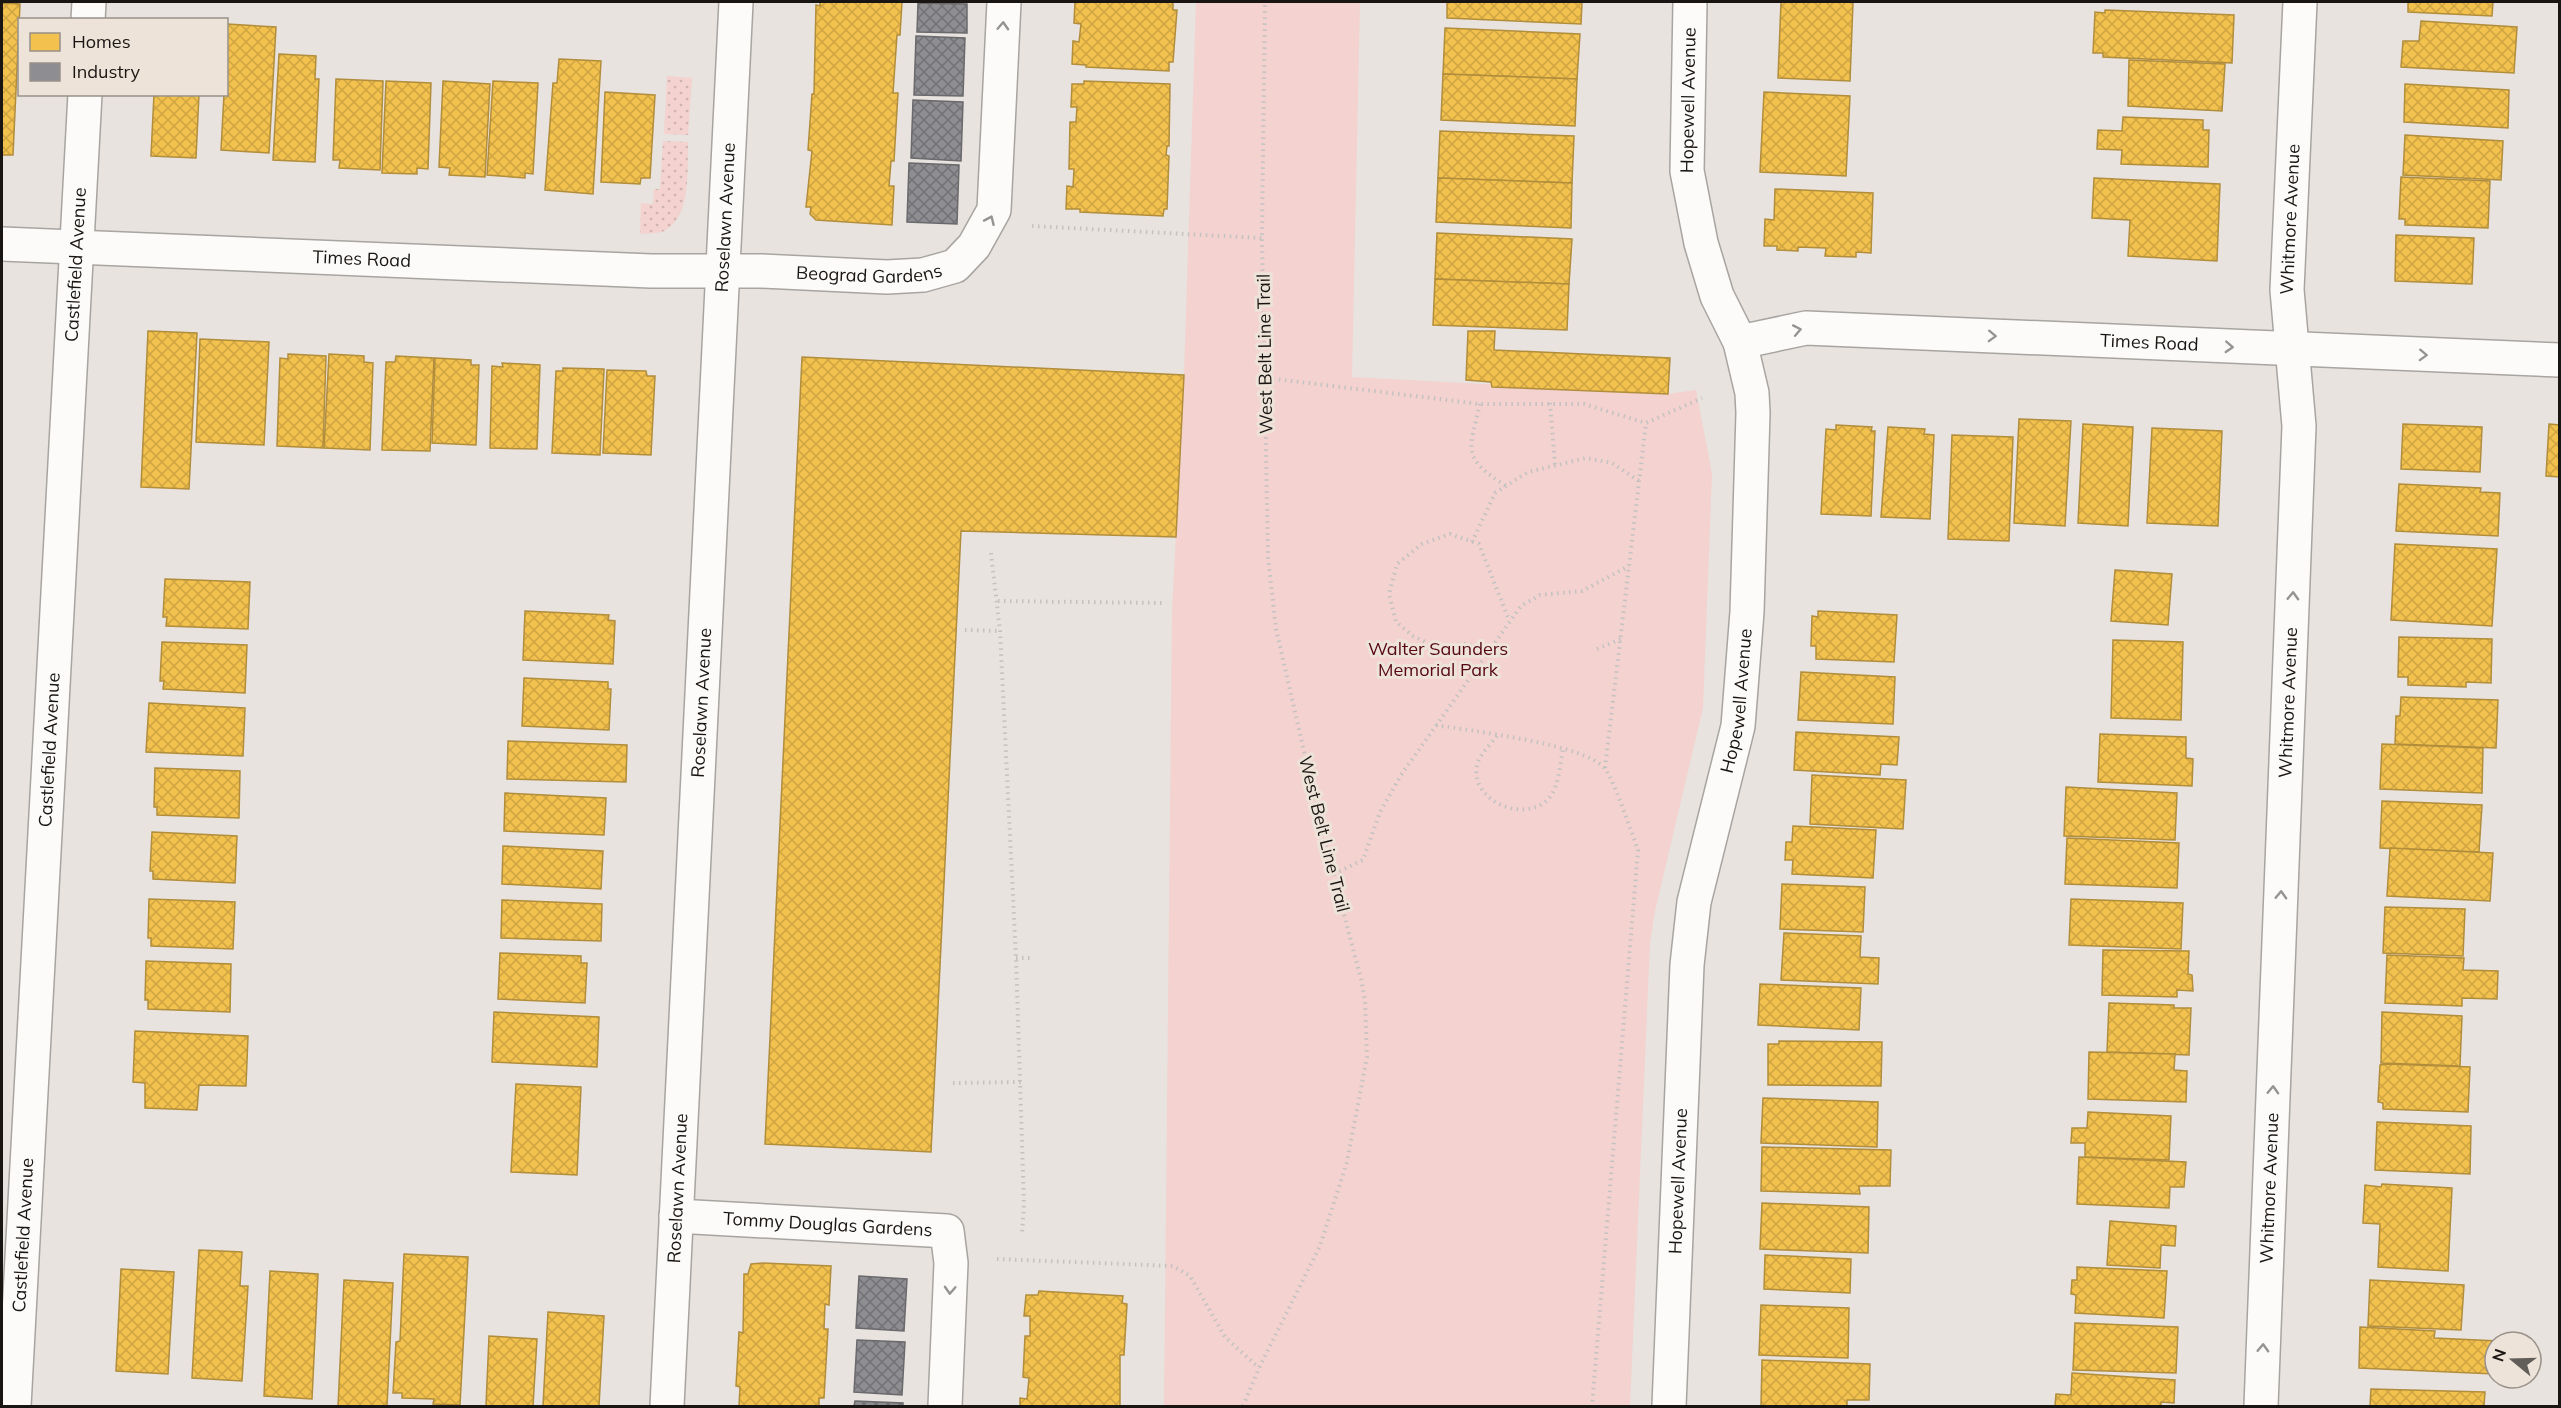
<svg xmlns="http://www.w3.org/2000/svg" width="2561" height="1408" font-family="Mulish,sans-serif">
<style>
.grass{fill:url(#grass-dots)}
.green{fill:#f3d2cf}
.homes{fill:url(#homes-cross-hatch);stroke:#b18d3c;stroke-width:1.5}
.industry{fill:url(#industry-cross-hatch);stroke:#6a696c;stroke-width:1.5}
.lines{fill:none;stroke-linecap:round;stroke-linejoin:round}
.street-casing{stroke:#a8a4a0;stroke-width:36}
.path{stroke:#c4c2c1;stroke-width:4;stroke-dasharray:1.5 4.5;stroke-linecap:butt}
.street{stroke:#fcfbfa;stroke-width:33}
.oneway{stroke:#969492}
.labels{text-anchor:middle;stroke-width:6;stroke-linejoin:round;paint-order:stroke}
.street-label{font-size:18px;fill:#191512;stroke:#ede3d9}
.park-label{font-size:18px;fill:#560712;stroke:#ede3d9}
</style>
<defs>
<pattern id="grass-dots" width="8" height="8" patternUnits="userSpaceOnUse" patternTransform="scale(1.5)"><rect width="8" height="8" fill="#f3d2cf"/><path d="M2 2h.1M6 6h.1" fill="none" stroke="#d0b3b1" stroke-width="1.8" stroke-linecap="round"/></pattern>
<pattern id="homes-cross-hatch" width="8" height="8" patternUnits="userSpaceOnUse" patternTransform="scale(1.5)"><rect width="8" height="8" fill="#f2c14e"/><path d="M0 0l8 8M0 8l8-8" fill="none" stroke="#cfa543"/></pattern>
<pattern id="industry-cross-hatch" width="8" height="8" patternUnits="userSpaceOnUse" patternTransform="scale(1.5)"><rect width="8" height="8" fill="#8d8d92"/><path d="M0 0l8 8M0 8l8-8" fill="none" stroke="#727276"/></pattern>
</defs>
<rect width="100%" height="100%" fill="#e8e3de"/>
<g class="grass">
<polygon points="667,76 692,78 688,135 664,134"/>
<path d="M663,141L688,142C687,168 692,217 664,231C657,234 646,233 640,234L641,203L653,204L654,189H660Z"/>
</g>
<polygon class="green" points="1196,2 1360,2 1352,377 1668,394 1696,390 1712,474 1703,708 1655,911 1650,943 1630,1406 1164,1406 1172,611 1184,375"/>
<g class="homes">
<polygon points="820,2 902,2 900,35 897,35 893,93 898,93 894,161 891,161 889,186 894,186 892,225 816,220 810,214 811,207 806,207 812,151 808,150 812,94 814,94 816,5 820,6"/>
<polygon points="1075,2 1173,2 1173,10 1177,10 1173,62 1169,62 1169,71 1086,67 1086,65 1072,64 1073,41 1079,42 1081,24 1074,23"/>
<polygon points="1447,2 1582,2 1581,24 1447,18"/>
<polygon points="1781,2 1853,2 1850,81 1778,78"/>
<polygon points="2408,2 2493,2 2492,16 2408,12"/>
<polygon points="2,3 20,4 13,155 2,155"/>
<polygon points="2105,10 2234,15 2232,63 2103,57 2103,53 2093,53 2095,12 2105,13"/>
<polygon points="2421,21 2517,27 2514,73 2401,67 2403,41 2419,41"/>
<polygon points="227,24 276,27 269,153 221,150 224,94 226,94"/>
<polygon points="1445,28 1580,34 1577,79 1443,74"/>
<polygon points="279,54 316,56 315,79 319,79 315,162 273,160"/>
<polygon points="559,59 601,61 593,194 545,190 553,83 557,83"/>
<polygon points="2129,60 2225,64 2222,111 2128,106"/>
<polygon points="1443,74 1577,79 1575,126 1441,120"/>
<polygon points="336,79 383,81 380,170 339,168 340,160 333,160"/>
<polygon points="386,81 431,83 428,169 417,168 417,174 382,173"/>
<polygon points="443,81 490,84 485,177 449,175 450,168 439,167"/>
<polygon points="493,81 538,83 533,174 525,173 525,178 487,175"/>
<polygon points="1084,81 1170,84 1169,146 1167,146 1166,155 1169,156 1167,209 1164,209 1163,216 1080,212 1080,209 1066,209 1067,186 1073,187 1074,169 1069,169 1070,122 1076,122 1077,107 1071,107 1072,84 1084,84"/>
<polygon points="2405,84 2509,90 2508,128 2404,122"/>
<polygon points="605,92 655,95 650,178 641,178 640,184 601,182"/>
<polygon points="1764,92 1850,96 1846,176 1760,172"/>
<polygon points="154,94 199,94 196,158 151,156"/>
<polygon points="2123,117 2203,120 2203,130 2209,130 2208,167 2121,164 2122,150 2097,149 2098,130 2122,131"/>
<polygon points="1440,131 1574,136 1572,183 1438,178"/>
<polygon points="2405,135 2503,141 2501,180 2403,175"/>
<polygon points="2401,177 2490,181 2488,228 2405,225 2405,219 2399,219"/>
<polygon points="1438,178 1572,183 1571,228 1436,222"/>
<polygon points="2094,178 2220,184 2217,261 2128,256 2130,220 2092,218"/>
<polygon points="1775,189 1873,193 1871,253 1856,252 1856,257 1825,256 1826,248 1798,247 1798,251 1777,250 1777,246 1764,246 1765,219 1774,220"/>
<polygon points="1437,233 1572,239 1569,284 1435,279"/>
<polygon points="2396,235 2474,238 2472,284 2395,281"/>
<polygon points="1435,279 1569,284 1567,330 1433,325"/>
<polygon points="148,331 197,333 189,489 141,487"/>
<polygon points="1468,331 1495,331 1494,350 1670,358 1668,394 1492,387 1491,382 1466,380"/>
<polygon points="200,339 269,342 264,445 196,442"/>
<polygon points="288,354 326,356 323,448 277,446 280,358 288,359"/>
<polygon points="329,354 364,356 364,362 373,363 370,450 324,448"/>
<polygon points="396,356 434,358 430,451 382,450 386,362 395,362"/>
<polygon points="802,357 1184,375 1176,537 961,531 931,1152 765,1144"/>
<polygon points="435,358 471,360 471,365 479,365 476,445 432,443"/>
<polygon points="502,363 540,365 537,449 490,448 492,366 503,367"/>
<polygon points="563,368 604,369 600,455 552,453 556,371 563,371"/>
<polygon points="607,370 646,371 647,376 655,376 651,455 603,453"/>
<polygon points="2019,419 2071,421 2065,526 2014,523"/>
<polygon points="2083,424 2133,427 2128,526 2078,523"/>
<polygon points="2403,424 2482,427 2480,472 2401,469"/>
<polygon points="2549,424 2560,425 2560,477 2546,476"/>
<polygon points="1836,425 1872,427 1871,431 1875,431 1871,516 1821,514 1826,429 1836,430"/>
<polygon points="1888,427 1925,429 1924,434 1934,435 1930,519 1881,517"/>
<polygon points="2152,428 2222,431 2218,526 2147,523"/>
<polygon points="1952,435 2013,437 2009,541 1948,539"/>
<polygon points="2399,484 2481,488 2480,492 2500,493 2498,536 2396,531"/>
<polygon points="2395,544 2497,549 2492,626 2391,620"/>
<polygon points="2115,570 2172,574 2168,625 2111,621"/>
<polygon points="165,579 250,582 248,629 166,626 167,617 163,617"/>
<polygon points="525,611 609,615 608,620 615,621 613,664 523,660"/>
<polygon points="1818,611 1897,615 1894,662 1816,659 1816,646 1811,646 1812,616 1818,617"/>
<polygon points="2399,637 2492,639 2491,683 2466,682 2466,687 2408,685 2408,677 2398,677"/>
<polygon points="2113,640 2183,642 2181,720 2111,718"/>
<polygon points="162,642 247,645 245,693 163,689 164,681 160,681"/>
<polygon points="1801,672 1895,677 1893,724 1798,720"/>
<polygon points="524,678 608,682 608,689 611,689 609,730 522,726"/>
<polygon points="2401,697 2498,700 2496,748 2395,744 2396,716 2400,716"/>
<polygon points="149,703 245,708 243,756 146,752"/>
<polygon points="1796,732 1899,737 1897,765 1881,764 1880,775 1794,770"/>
<polygon points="2100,734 2186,737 2186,758 2193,759 2192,786 2098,782"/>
<polygon points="508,741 627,745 626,782 507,779"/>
<polygon points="2382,744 2483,748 2482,793 2380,789"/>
<polygon points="155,768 240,771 239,818 157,815 157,807 154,807"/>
<polygon points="1812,775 1906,780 1903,829 1810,824"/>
<polygon points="2066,787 2177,793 2175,840 2064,836"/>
<polygon points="505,793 606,798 604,835 504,831"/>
<polygon points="2382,801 2482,805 2479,852 2380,848"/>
<polygon points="1793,826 1876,830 1873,878 1792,874 1793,860 1785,860 1786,842 1792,842"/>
<polygon points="152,832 237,836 235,883 153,879 153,871 150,871"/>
<polygon points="2067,838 2179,843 2177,888 2065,884"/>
<polygon points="503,846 603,851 601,889 502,884"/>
<polygon points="2390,848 2493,853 2490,901 2387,896"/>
<polygon points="1782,884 1865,887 1863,932 1780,929"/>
<polygon points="149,899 235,902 233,949 151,946 151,938 148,938"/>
<polygon points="2071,899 2183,903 2181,949 2069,945"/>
<polygon points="502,900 602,904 601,941 501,938"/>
<polygon points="2385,907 2465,909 2463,956 2383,953"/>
<polygon points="1784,933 1861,936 1860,957 1879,958 1878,984 1781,980"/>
<polygon points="2103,950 2189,951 2188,974 2192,975 2193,991 2177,990 2177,997 2102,995"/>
<polygon points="500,953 581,956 581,963 587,963 585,1003 498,999"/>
<polygon points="2387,955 2464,958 2463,970 2498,971 2497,999 2462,998 2462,1006 2385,1003"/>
<polygon points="146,961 231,964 230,1012 148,1009 148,1000 145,1000"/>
<polygon points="1760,984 1861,988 1859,1030 1758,1025"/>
<polygon points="2109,1003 2174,1005 2174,1008 2191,1008 2189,1055 2107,1052"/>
<polygon points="494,1012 599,1017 597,1067 492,1062"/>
<polygon points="2382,1012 2462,1016 2460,1066 2381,1063"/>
<polygon points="135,1031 248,1036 246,1086 199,1085 197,1110 145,1108 145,1083 133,1082"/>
<polygon points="1779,1041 1882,1042 1881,1086 1768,1085 1768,1044 1779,1044"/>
<polygon points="2089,1052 2175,1054 2174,1070 2187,1071 2186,1102 2088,1099"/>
<polygon points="2388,1064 2470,1067 2468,1112 2383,1109 2383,1103 2378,1102 2380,1065"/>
<polygon points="516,1084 581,1087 577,1175 511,1172"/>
<polygon points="1763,1098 1878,1102 1877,1147 1761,1143"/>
<polygon points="2088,1112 2171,1116 2169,1160 2085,1157 2085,1143 2071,1143 2072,1128 2087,1128"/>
<polygon points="2377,1122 2471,1126 2470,1174 2375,1170"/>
<polygon points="1762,1147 1891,1150 1890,1186 1859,1186 1860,1194 1761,1191"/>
<polygon points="2079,1157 2186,1162 2184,1187 2170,1187 2169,1208 2077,1204"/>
<polygon points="2382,1184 2452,1188 2448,1271 2378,1267 2380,1224 2363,1223 2365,1185 2381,1187"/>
<polygon points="1762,1203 1869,1207 1868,1253 1760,1249"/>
<polygon points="2110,1221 2176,1226 2175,1246 2161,1245 2160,1268 2107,1265"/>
<polygon points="199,1250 242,1252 240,1286 248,1286 242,1381 192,1378"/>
<polygon points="404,1254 468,1257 460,1405 433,1404 434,1399 402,1398 402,1393 393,1393 396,1342 400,1341"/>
<polygon points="1765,1255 1851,1259 1850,1293 1764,1289"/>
<polygon points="763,1263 831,1266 829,1305 825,1304 824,1329 828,1329 824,1398 819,1398 819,1406 739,1406 740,1387 736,1386 739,1332 743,1333 744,1274 748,1274 751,1264"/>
<polygon points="2077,1267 2167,1271 2164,1318 2075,1313 2076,1295 2071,1294 2072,1280 2077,1280"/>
<polygon points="121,1269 174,1272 168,1374 116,1371"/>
<polygon points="270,1271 318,1274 312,1399 264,1396"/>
<polygon points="344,1280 393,1283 387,1406 338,1406"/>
<polygon points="2370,1280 2464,1285 2461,1330 2368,1326"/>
<polygon points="1039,1291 1123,1296 1122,1303 1127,1304 1124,1355 1120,1355 1120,1406 1020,1406 1020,1398 1027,1399 1029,1378 1023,1377 1025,1336 1030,1336 1030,1316 1024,1316 1026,1295 1038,1295"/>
<polygon points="1761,1305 1849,1308 1848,1358 1759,1355"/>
<polygon points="548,1312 604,1316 599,1406 543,1406"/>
<polygon points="2075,1323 2178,1327 2176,1373 2073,1370"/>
<polygon points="2360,1327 2435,1331 2434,1338 2499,1341 2495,1342 2495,1374 2359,1368"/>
<polygon points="489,1336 537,1339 533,1406 486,1406"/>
<polygon points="1762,1360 1870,1364 1869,1400 1847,1400 1847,1406 1761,1406"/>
<polygon points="2072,1373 2175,1380 2174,1403 2161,1402 2161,1406 2055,1406 2056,1394 2071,1395"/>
<polygon points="2371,1389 2485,1392 2484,1406 2370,1406"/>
</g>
<g class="industry">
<polygon points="918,3 967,4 967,33 917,32"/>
<polygon points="916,36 965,38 963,96 914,95"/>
<polygon points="913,100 963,102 961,161 911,158"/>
<polygon points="909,163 959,165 957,224 907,222"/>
<polygon points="859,1276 907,1279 904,1331 856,1328"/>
<polygon points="857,1340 905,1342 902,1395 854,1392"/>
<polygon points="855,1401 903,1403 903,1406 854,1406"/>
</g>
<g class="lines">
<g class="street-casing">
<g id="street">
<polyline points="88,20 89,2"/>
<path id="s1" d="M2,244L651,271H761L887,277L923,275L955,266L974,246L994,210L1004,2"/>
<path id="s2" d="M1740,342L1806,328L2560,360"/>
<path id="s3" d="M676,1216L947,1231L951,1263L945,1406"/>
<path id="s4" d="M14,1406L85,94"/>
<path id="s5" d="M667,1406L736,2"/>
<path id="s6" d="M1669,1406L1687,965L1694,902L1738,726L1747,612L1753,413L1752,393L1740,342L1717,296L1701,243L1687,171L1690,2"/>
<path id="s7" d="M2261,1406L2299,426L2287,290L2300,2"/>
</g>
</g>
<g class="path">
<polyline points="1032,226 1262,238"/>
<polyline points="1267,378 1480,404 1584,404 1646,423"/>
<polyline points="1550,403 1555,465"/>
<path d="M1480,404C1469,451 1461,457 1506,486"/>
<polyline points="1472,542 1495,493 1528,472 1586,458 1612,463 1639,481"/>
<polyline points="991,553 1000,631 1016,958 1024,1204 1022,1233"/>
<polyline points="998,601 1163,603"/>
<polyline points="965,630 1000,631"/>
<polyline points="1489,649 1464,644 1434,646 1413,636 1396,622 1389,594 1397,564 1422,544 1450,534 1479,544 1509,620"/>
<polyline points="1597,649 1621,639"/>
<path d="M1436,725C1470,731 1587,744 1605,769C1615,782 1631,832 1638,850L1592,1406"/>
<path d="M1497,736C1491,744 1481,753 1478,762C1466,800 1526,826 1550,797C1559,785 1560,764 1563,749"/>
<polyline points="1605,768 1646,423 1702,398"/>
<polyline points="1334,874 1363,860 1380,812 1401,775 1521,606 1540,595 1582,591 1629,566"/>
<polyline points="1016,958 1034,958"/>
<polyline points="953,1083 1021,1082"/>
<polyline points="997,1259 1173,1266 1190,1276 1225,1337 1259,1368"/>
<polyline points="1243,1406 1259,1368 1320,1246 1347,1162 1367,1057 1365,1001 1361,979 1325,843 1276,629 1268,557 1262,238 1265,2"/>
</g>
<use href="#street" class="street"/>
</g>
<defs><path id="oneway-chevron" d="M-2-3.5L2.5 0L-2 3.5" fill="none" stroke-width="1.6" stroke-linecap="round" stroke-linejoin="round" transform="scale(1.5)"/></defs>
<g class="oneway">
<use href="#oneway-chevron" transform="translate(1003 26) rotate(-87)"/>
<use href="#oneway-chevron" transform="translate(990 220) rotate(-66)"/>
<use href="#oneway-chevron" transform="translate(1797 330) rotate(-11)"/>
<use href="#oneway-chevron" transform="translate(1992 336) rotate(2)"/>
<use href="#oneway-chevron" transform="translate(2229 347) rotate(3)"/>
<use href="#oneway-chevron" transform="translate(2423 355) rotate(2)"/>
<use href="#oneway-chevron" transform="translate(2293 596) rotate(-88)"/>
<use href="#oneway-chevron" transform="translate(2281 895) rotate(-88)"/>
<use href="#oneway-chevron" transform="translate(2273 1090) rotate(-88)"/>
<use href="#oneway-chevron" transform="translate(950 1290) rotate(93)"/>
<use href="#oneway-chevron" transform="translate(2263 1348) rotate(-88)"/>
</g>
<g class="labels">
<g class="street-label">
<text dy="6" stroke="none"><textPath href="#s6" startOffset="1323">Hopewell Avenue</textPath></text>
<text dy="6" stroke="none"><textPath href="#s5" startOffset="1190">Roselawn Avenue</textPath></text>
<text dy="6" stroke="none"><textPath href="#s7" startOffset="1188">Whitmore Avenue</textPath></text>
<text dy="6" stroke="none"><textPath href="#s1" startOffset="360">Times Road</textPath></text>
<text dy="6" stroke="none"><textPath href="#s4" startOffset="1143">Castlefield Avenue</textPath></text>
<text dy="6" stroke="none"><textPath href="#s1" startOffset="868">Beograd Gardens</textPath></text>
<text dy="6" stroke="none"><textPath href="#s2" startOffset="411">Times Road</textPath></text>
<text transform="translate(1265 354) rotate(-91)" y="6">West Belt Line Trail</text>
<text dy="6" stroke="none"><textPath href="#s6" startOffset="711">Hopewell Avenue</textPath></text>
<text dy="6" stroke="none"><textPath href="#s5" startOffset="704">Roselawn Avenue</textPath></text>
<text dy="6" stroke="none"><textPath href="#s7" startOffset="704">Whitmore Avenue</textPath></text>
<text dy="6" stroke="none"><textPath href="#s4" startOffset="657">Castlefield Avenue</textPath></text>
<text transform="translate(1324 834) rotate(76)" y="6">West Belt Line Trail</text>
<text dy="6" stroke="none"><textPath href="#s6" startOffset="225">Hopewell Avenue</textPath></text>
<text dy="6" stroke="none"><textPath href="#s5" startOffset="218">Roselawn Avenue</textPath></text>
<text dy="6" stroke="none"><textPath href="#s7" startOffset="218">Whitmore Avenue</textPath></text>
<text dy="6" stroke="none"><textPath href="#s3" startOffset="152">Tommy Douglas Gardens</textPath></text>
<text dy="6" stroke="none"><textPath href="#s4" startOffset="171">Castlefield Avenue</textPath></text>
</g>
<g class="park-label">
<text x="1438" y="655">Walter Saunders<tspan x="1438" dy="21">Memorial Park</tspan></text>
</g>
</g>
<rect width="2561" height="1408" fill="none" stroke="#191512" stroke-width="6"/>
<rect x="18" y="18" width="210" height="78" fill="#ede3d9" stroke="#989189" stroke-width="1.5"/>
<rect x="30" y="33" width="30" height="18" fill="#f2c14e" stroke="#989189" stroke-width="1.5"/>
<text x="72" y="48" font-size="18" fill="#191512">Homes</text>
<rect x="30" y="63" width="30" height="18" fill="#8d8d92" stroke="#989189" stroke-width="1.5"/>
<text x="72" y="78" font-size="18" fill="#191512">Industry</text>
<g transform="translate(2513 1360) rotate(289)"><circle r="28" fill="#ede3d9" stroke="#989189" stroke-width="1.5"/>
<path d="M0-4.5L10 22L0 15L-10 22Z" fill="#615d59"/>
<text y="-9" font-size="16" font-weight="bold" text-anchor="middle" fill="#191512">N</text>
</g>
</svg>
